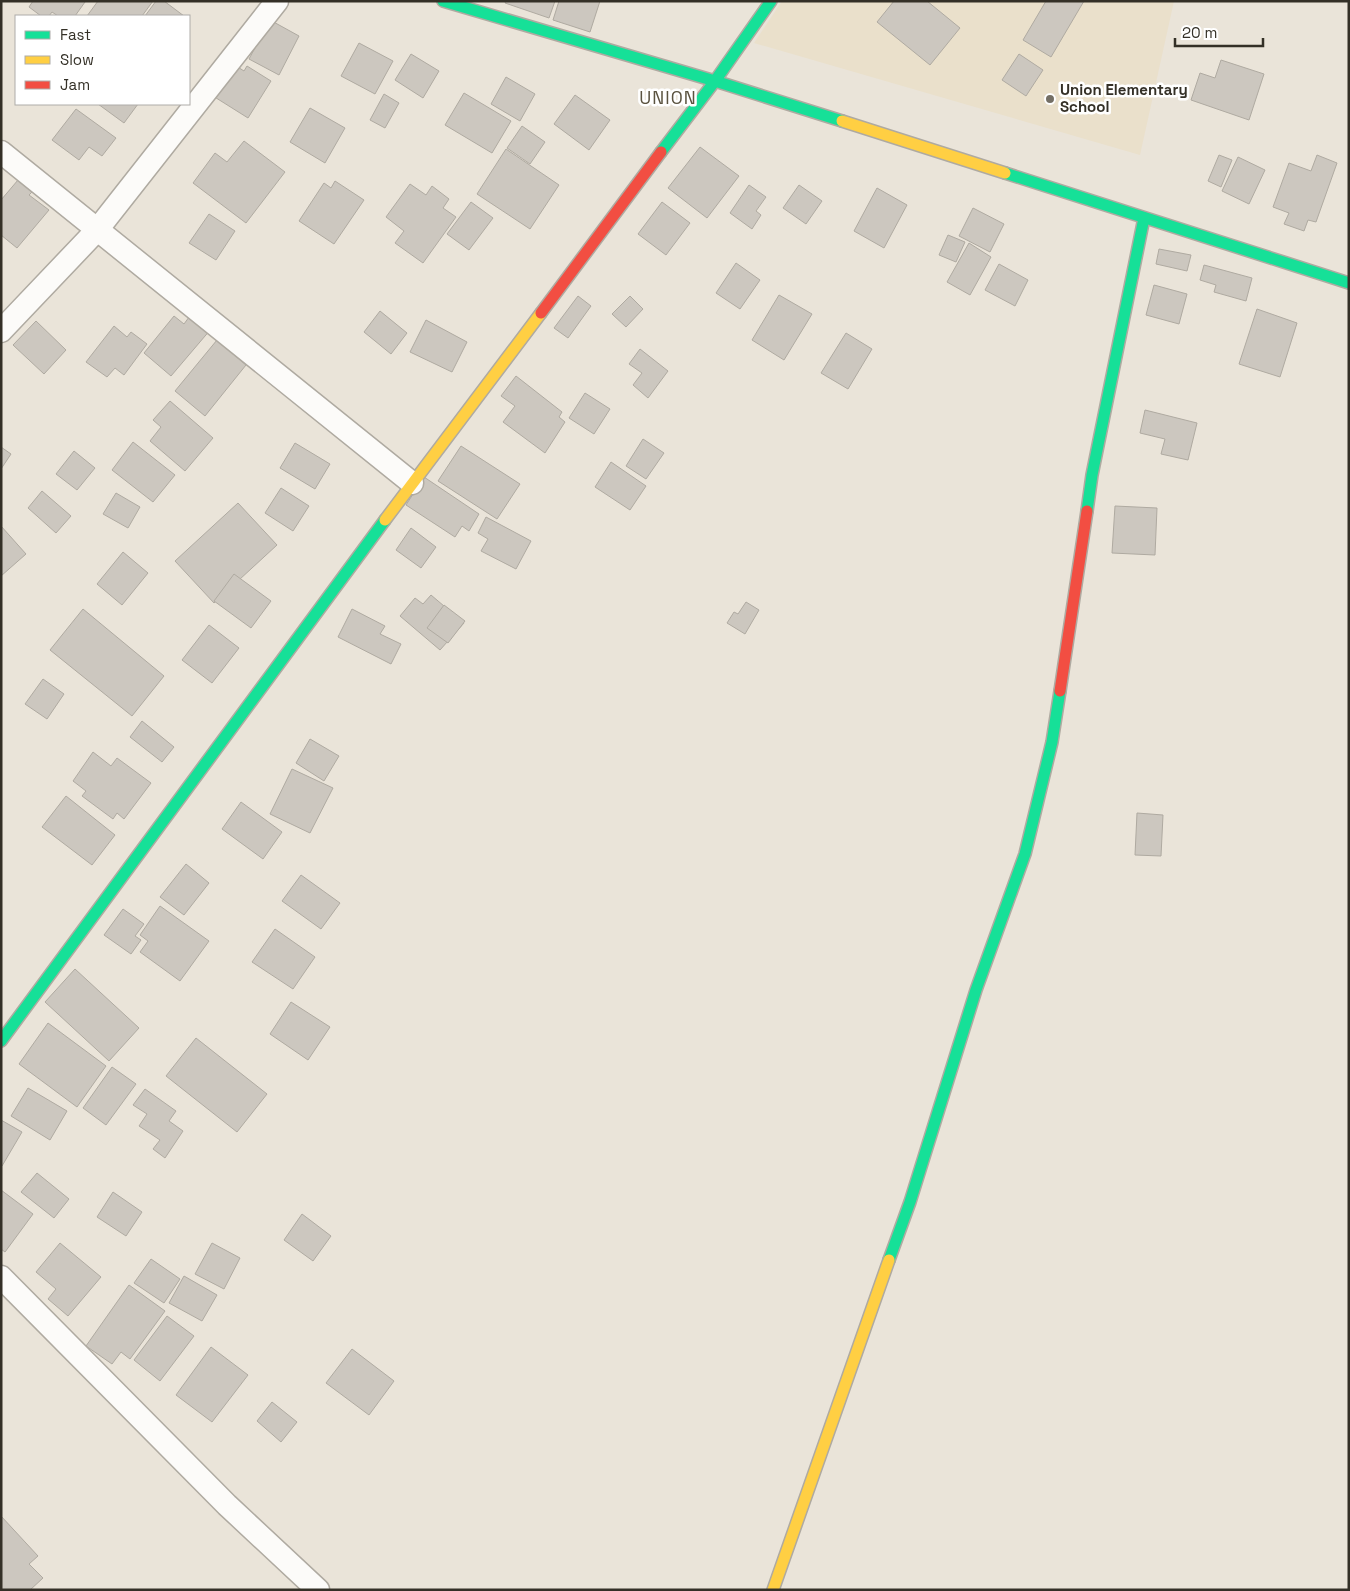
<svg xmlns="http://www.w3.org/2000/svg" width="1350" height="1591" font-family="'Space Grotesk',sans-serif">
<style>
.built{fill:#eae0cb}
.building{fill:#ccc7bf;stroke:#afaaa1}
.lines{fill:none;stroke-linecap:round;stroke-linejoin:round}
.street-casing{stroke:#afaaa1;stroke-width:25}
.fast-casing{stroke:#afaaa1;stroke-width:14}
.slow-casing{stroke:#afaaa1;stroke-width:14}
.jam-casing{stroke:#afaaa1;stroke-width:14}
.street{stroke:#fcfbf9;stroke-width:22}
.fast{stroke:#16e098;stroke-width:11}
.slow{stroke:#ffcf43;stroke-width:11}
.jam{stroke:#f24e42;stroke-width:11}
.poi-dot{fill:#746f65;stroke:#fff;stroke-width:2}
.labels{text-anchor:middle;stroke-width:5;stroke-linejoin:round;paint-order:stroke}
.poi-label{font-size:15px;font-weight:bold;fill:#343027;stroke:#fff;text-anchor:start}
.quarter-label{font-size:18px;letter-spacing:1px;fill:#5b5340;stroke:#fff}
</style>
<rect width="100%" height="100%" fill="#eae4d9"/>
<polygon class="built" points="782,1 1174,1 1140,155 754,43"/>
<g class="building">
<polygon points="33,1 84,1 85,2 75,16 58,16 52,12 49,16 41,16 29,7"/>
<polygon points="98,1 153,1 142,16 87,16"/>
<polygon points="156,1 164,1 184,16 145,16"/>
<polygon points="506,1 555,1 549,18 505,3"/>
<polygon points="559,1 600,1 590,32 553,20"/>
<polygon points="894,1 927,1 960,28 930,65 877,22"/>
<polygon points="1046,1 1084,1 1051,57 1023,40"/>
<polygon points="270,20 299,36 279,75 249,59"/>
<polygon points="359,43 393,61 375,94 341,76"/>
<polygon points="411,54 439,71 423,98 395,80"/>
<polygon points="1019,54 1043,70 1026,96 1002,80"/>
<polygon points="1221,60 1264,74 1249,120 1191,100 1200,73 1215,78"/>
<polygon points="233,64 244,71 247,66 271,81 248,118 213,96"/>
<polygon points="506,77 535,94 520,121 491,104"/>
<polygon points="464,93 511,121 492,153 445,125"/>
<polygon points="384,94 399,103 385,128 370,120"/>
<polygon points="575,95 610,120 589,150 554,124"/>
<polygon points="98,104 138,104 124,123"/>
<polygon points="310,108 345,128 325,163 290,142"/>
<polygon points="76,109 116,138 102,156 89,147 79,160 52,140"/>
<polygon points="522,126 545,142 530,164 507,148"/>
<polygon points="244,141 285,172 246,223 193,183 215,153 227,162"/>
<polygon points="700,147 739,176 707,218 668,188"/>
<polygon points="506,149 559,185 530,229 477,194"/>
<polygon points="1219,155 1232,160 1221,187 1208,181"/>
<polygon points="1317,155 1337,163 1316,222 1308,220 1304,231 1284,224 1289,213 1273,207 1289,163 1311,171"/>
<polygon points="1238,157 1265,170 1249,204 1222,191"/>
<polygon points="18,180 32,192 29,195 49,210 17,248 1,235 1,200"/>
<polygon points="335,181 364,200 334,244 299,221 324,183 331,188"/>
<polygon points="410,184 426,195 432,186 449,199 443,208 456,217 423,263 395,243 404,231 386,217"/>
<polygon points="749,185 766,197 756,211 761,215 752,229 730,213"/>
<polygon points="799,185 822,201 806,224 783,208"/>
<polygon points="877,188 907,205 884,248 854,231"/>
<polygon points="471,202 493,218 469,250 447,234"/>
<polygon points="662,202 690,223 666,255 638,234"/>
<polygon points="973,208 1004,224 990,252 959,236"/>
<polygon points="209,214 235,231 216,260 189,243"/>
<polygon points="948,235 965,242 956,262 939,255"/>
<polygon points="969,243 991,257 970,295 947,282"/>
<polygon points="1159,249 1191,255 1187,271 1156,264"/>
<polygon points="736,263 760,280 740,309 716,293"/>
<polygon points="999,264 1028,280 1015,306 985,290"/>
<polygon points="1204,265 1252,278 1246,301 1214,292 1216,285 1200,280"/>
<polygon points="1154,285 1187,294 1179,324 1146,315"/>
<polygon points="779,295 812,314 784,360 752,340"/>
<polygon points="578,296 591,306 568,338 554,328"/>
<polygon points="630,296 643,309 626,327 612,314"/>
<polygon points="1257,309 1297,323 1280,377 1239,364"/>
<polygon points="380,311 407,333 391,354 364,332"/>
<polygon points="192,313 211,329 171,376 144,353 174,316 184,324"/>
<polygon points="426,320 467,342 452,372 410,352"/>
<polygon points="36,321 66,350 44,374 13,345"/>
<polygon points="114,326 127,337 131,332 147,344 124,375 115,368 107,377 86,362"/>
<polygon points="846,333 872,349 848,389 821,373"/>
<polygon points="217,340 246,365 205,416 175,391"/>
<polygon points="640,349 668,371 648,398 633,385 642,373 629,364"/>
<polygon points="516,376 562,412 559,417 565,422 545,453 503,422 515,406 501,396"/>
<polygon points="585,393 610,409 594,434 569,418"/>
<polygon points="170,401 213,438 185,471 150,441 161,427 153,420"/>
<polygon points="1145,410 1197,423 1188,460 1161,454 1165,439 1140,433"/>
<polygon points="643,439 664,453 646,479 626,466"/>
<polygon points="133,442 175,475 153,502 112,470"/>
<polygon points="295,443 330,464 315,489 280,468"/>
<polygon points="461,446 520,484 497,519 438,481"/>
<polygon points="1,447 11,454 1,469"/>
<polygon points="74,451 95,468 77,490 56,474"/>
<polygon points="611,462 646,486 630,510 595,487"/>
<polygon points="424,477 479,514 469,531 462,526 455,537 406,505"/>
<polygon points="281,488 309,506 293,531 265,513"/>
<polygon points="42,491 71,516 56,533 28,508"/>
<polygon points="116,493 140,507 128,528 103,514"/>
<polygon points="238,503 277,545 214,603 175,561"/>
<polygon points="1115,506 1157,508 1155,555 1112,553"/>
<polygon points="486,517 531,541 516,569 481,551 488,539 478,533"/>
<polygon points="1,526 26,554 1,576"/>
<polygon points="411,528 436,547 421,568 396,550"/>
<polygon points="123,552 148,573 122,605 97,584"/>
<polygon points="234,574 271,601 251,628 214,601"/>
<polygon points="431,595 464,623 440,650 400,616 415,598 423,604"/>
<polygon points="746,602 759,610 745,634 727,623 734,612 738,614"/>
<polygon points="444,605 465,621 448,643 427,628"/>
<polygon points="83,609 164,676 132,716 50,650"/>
<polygon points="352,609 385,626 380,634 401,644 391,664 338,637"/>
<polygon points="209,625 239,648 212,683 182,660"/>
<polygon points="43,679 64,694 47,719 25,704"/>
<polygon points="142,721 174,747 162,762 130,737"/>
<polygon points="310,739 339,756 324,781 296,763"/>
<polygon points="93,752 111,766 117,758 151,783 124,819 117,813 113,819 82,796 86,791 73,781"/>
<polygon points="292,769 333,788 310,833 270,814"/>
<polygon points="66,796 115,835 92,865 42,827"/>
<polygon points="241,802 282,832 263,859 222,829"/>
<polygon points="1137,813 1163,815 1161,856 1135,855"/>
<polygon points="186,864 209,883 184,915 160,897"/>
<polygon points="301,875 340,903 321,929 282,901"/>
<polygon points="160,906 209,941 180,981 140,952 148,941 140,935"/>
<polygon points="123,909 144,924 135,936 141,940 131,954 104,935"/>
<polygon points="275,929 315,957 293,989 252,962"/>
<polygon points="75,969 139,1028 109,1061 45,1002"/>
<polygon points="291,1002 330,1027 308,1060 270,1034"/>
<polygon points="48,1023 106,1066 77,1107 19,1064"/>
<polygon points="196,1038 267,1094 237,1132 166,1076"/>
<polygon points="112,1067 136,1084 106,1125 83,1108"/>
<polygon points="28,1088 67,1111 50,1140 11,1116"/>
<polygon points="145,1089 176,1111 169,1121 183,1131 165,1158 153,1149 160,1140 139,1126 147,1114 133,1105"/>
<polygon points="1,1120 22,1132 2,1166 1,1166"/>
<polygon points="37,1173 69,1199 54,1218 21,1192"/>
<polygon points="1,1190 33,1214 5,1252 1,1249"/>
<polygon points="113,1192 142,1212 126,1236 97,1217"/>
<polygon points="302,1214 331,1236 313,1261 284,1240"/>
<polygon points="60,1243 101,1277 68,1316 48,1299 56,1289 36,1272"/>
<polygon points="212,1243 240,1258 224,1289 195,1274"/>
<polygon points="151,1259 180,1279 164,1303 134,1283"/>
<polygon points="184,1276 217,1295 202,1321 169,1303"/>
<polygon points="129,1285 165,1311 130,1359 121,1352 112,1364 86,1346"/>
<polygon points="167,1316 194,1336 160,1381 134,1360"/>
<polygon points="211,1347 248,1375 212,1422 176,1395"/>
<polygon points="352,1349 394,1381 369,1415 326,1383"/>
<polygon points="272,1402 297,1422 281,1442 257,1421"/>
<polygon points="1,1516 38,1556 29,1564 43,1578 30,1590 1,1590"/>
</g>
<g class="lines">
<g class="street-casing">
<g id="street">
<polyline points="1,152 412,483"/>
<polyline points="1,331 97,230 277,1"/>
<polyline points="1,1277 227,1505 318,1590"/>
</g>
</g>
<g class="fast-casing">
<g id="fast">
<polyline points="443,1 715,81 842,121"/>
<polyline points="661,152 715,81 771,1"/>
<polyline points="1005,173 1349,283"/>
<polyline points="1087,511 1092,475 1144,218"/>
<polyline points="1,1041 385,520"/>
<polyline points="889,1260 910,1202 976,990 1025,854 1052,742 1060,691"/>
</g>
</g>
<g class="slow-casing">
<g id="slow">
<polyline points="842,121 1005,173"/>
<polyline points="385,520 541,313"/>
<polyline points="773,1590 889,1260"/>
</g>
</g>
<g class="jam-casing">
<g id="jam">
<polyline points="541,313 661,152"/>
<polyline points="1060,691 1087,511"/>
</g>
</g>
<use href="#street" class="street"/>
<use href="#fast" class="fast"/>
<use href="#slow" class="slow"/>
<use href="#jam" class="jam"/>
</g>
<circle class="poi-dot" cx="1050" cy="99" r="5"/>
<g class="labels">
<g class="poi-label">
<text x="1060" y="95">Union Elementary<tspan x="1060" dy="17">School</tspan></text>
</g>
<g class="quarter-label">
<text x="668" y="104">UNION</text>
</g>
</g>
<rect width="1350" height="1591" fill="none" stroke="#343027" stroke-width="5"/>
<rect x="15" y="15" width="175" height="90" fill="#ffffff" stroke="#aeaca9"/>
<rect x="25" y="31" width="25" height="8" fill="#16e098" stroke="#aeaca9"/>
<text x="60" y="40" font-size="15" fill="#343027">Fast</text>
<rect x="25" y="56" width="25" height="8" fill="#ffcf43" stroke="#aeaca9"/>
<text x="60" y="65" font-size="15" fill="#343027">Slow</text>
<rect x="25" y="81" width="25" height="8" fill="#f24e42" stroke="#aeaca9"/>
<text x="60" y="90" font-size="15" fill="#343027">Jam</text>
<path d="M1175 38v8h88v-8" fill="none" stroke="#343027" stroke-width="2.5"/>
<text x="1182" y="38" font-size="15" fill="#343027" stroke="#ffffff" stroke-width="4" paint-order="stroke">20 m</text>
</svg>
